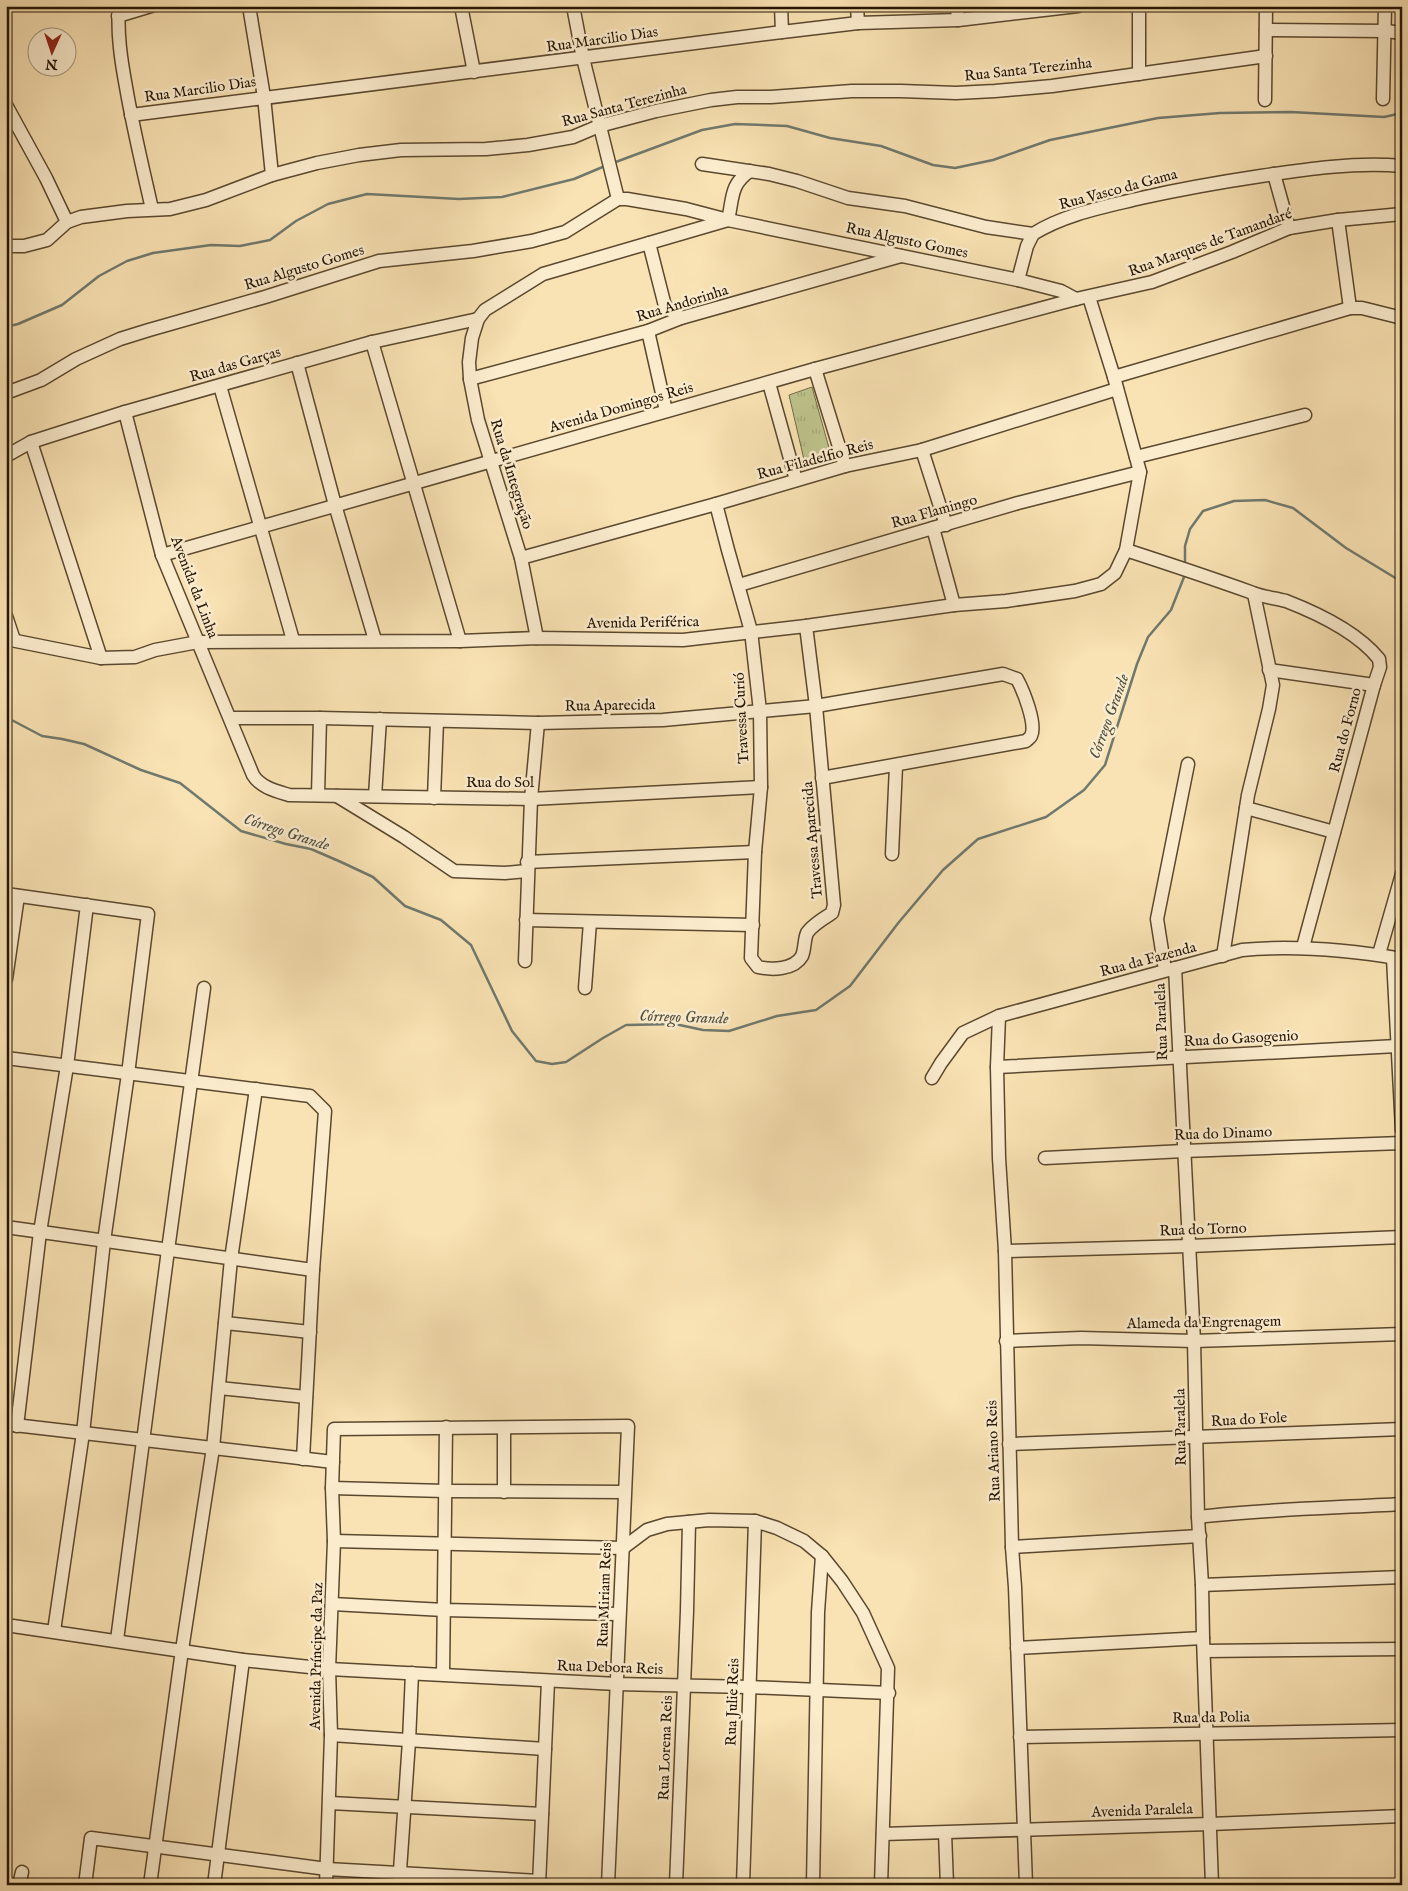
<svg xmlns="http://www.w3.org/2000/svg" width="1408" height="1891" font-family="'IM FELL English',serif">
<style>
.park{fill:url(#park-tufts);stroke:#726c47}
.lines{fill:none;stroke-linecap:round;stroke-linejoin:round}
.stream{stroke:#6f796e;stroke-width:2.5}
.minor-casing{stroke:#5a482e;stroke-width:15}
.minor{stroke:#fbecce;stroke-width:12}
.labels{text-anchor:middle;stroke-width:5;stroke-linejoin:round;paint-order:stroke}
.street-label{font-size:15px;fill:#251502;stroke:#fbecce}
.water-label{font-size:16px;font-style:italic;fill:#504f41;stroke:#fbecce}
</style>
<defs>
<pattern id="park-tufts" width="24" height="20" patternUnits="userSpaceOnUse" patternTransform="scale(1.25)"><rect width="24" height="20" fill="#bec38c"/><path d="M3 7l-1-3M5 7V3M7 7l1-3M15 17l-1-3M17 17v-4M19 17l1-3" fill="none" stroke="#a3a777"/></pattern>
</defs>
<rect width="100%" height="100%" fill="#f9e2b3"/>
<filter id="stains"><feTurbulence type="fractalNoise" baseFrequency=".004" numOctaves="4"/><feColorMatrix values="0 0 0 0 .2 0 0 0 0 .09 0 0 0 0 .02 0 0 0 .5 -.17"/></filter>
<radialGradient id="worn" r=".72"><stop offset=".6" stop-color="#630" stop-opacity="0"/><stop offset="1" stop-color="#630" stop-opacity=".3"/></radialGradient>
<polygon class="park" points="812,387 831,455 805,464 789,395"/>
<g class="lines">
<g class="stream">
<polyline points="613,163 702,130 735,124 787,126 830,138 881,146 933,165 955,168 993,160 1050,140 1158,118 1220,113 1291,112 1384,117 1402,113"/>
<polyline points="6,327 18,324 62,305 99,276 127,261 153,253 211,245 240,246 270,240 296,221 328,204 367,194 459,199 502,197 574,179 605,166"/>
<polyline points="1185,562 1185,546 1190,529 1203,511 1234,501 1265,500 1293,508 1346,548 1402,582"/>
<polyline points="6,717 42,736 62,739 84,744 141,770 180,783 241,831 286,844 311,849 341,862 373,877 405,906 441,920 471,945 512,1031 536,1061 552,1064 566,1062 603,1038 626,1025 675,1024 703,1030 729,1031 777,1016 816,1010 850,986 899,922 943,870 978,839 1046,817 1084,790 1105,765 1137,664 1148,637 1171,610 1184,577"/>
</g>
<g class="minor-casing">
<g id="minor">
<path d="M119,6C117,34 121,60 126,87C133,128 143,169 152,209"/>
<polyline points="249,6 264,97 272,175"/>
<polyline points="461,6 474,72"/>
<polyline points="573,6 583,58 618,199 627,199 686,209 728,220 1018,280 1061,291 1076,299"/>
<polyline points="781,6 782,32"/>
<polyline points="857,6 858,23"/>
<polyline points="957,6 958,20"/>
<polyline points="118,16 151,6"/>
<polyline points="1266,30 1386,31 1402,33"/>
<polyline points="1139,74 1139,6"/>
<polyline points="1383,99 1385,6"/>
<polyline points="1265,100 1266,6"/>
<polyline points="6,105 46,178 67,222"/>
<polyline points="131,115 782,32 858,23 958,20 1078,6"/>
<path d="M702,164L769,174L797,181L848,198L905,206L986,227L1033,234C1065,214 1104,207 1141,198C1181,189 1221,182 1261,176C1307,169 1355,162 1402,166"/>
<polyline points="1274,174 1289,228"/>
<path d="M728,220C733,199 730,184 750,171"/>
<polyline points="1338,220 1350,308"/>
<polyline points="649,243 665,306 681,318"/>
<polyline points="6,246 24,246 47,240 67,222 81,217 127,211 170,209 206,200 272,175 317,163 359,155 401,150 486,149 528,145 573,137 599,126 656,111 711,100 737,97 771,97 852,91 901,91 956,93 995,91 1052,86 1266,56"/>
<polyline points="1018,280 1027,246 1033,234"/>
<polyline points="648,331 666,411"/>
<polyline points="372,342 460,641"/>
<polyline points="297,363 335,505 375,640"/>
<polyline points="815,369 845,466"/>
<polyline points="1114,377 1350,308 1362,308 1402,318"/>
<polyline points="470,379 648,331 681,318 901,256"/>
<polyline points="769,383 796,480"/>
<polyline points="220,386 293,640"/>
<polyline points="6,393 41,380 76,359 120,339 149,330 265,297 379,261 473,251 532,241 565,232 618,199"/>
<path d="M125,412L162,555L253,775C260,787 276,791 289,795L531,799L761,787"/>
<polyline points="31,442 101,658"/>
<polyline points="922,450 946,525"/>
<polyline points="6,456 31,442 125,412 372,342 478,319"/>
<polyline points="1136,457 1305,415"/>
<path d="M716,504L728,550L751,631L760,711L761,787L755,852L751,958L758,967C772,970 794,970 802,956C805,949 804,940 807,933C812,925 824,918 832,913L834,905L816,706L806,626"/>
<polyline points="933,528 954,605"/>
<path d="M1126,550C1169,564 1211,578 1253,593C1263,597 1275,598 1286,601C1317,613 1358,633 1379,659L1380,667L1374,685L1303,947"/>
<polyline points="162,555 815,369 1076,299 1152,282 1232,252 1289,228 1338,220 1402,214"/>
<polyline points="521,558 716,504 845,466 922,450 1117,389"/>
<polyline points="739,585 1018,503 1140,472"/>
<polyline points="6,616 14,640"/>
<polyline points="537,638 521,558 478,420 470,379 469,362 472,338 478,319 485,310 543,274 728,220"/>
<polyline points="6,639 101,658 135,657 155,650 198,642 460,641 537,638 683,640 806,626 954,605 1006,601 1075,591 1101,584 1115,573 1126,550 1140,472 1114,377 1089,297"/>
<polyline points="1269,670 1374,685"/>
<path d="M231,718H320L538,723L663,720L816,706L1003,674L1017,679C1023,690 1037,724 1031,736C1030,738 1028,739 1026,741L822,778"/>
<polyline points="318,795 320,718"/>
<polyline points="337,796 404,837 454,871 505,873 527,871"/>
<polyline points="375,796 380,719"/>
<polyline points="434,798 437,721"/>
<polyline points="1246,808 1334,832"/>
<polyline points="892,854 896,766"/>
<polyline points="527,862 755,852"/>
<polyline points="6,894 148,914 128,1074 104,1241 83,1433 54,1631"/>
<polyline points="526,920 753,925"/>
<polyline points="1379,954 1402,874"/>
<polyline points="1223,956 1248,795 1269,709 1273,685 1254,594"/>
<polyline points="1393,958 1402,1130"/>
<polyline points="525,961 531,799 538,723"/>
<polyline points="1175,968 1194,1341 1198,1517 1202,1585 1203,1638 1212,1885"/>
<polyline points="1165,970 1157,919 1188,764"/>
<polyline points="6,979 18,896"/>
<polyline points="585,988 590,922"/>
<polyline points="999,1016 997,1067 999,1158 1005,1251 1012,1547 1015,1587 1026,1885"/>
<polyline points="6,1058 310,1096 325,1111 313,1270 303,1459"/>
<polyline points="997,1067 1397,1046"/>
<path d="M932,1078L941,1063L963,1033L999,1016L1242,950C1296,945 1349,950 1402,959"/>
<polyline points="1045,1158 1184,1151 1402,1143"/>
<polyline points="6,1227 313,1270"/>
<polyline points="1005,1251 1190,1246 1402,1237"/>
<polyline points="225,1323 310,1332"/>
<polyline points="1006,1341 1081,1338 1194,1341 1402,1334"/>
<polyline points="219,1388 306,1397"/>
<polyline points="6,1424 333,1462"/>
<polyline points="17,1426 40,1232 67,1066 87,905"/>
<polyline points="1009,1444 1402,1429"/>
<polyline points="332,1488 445,1491 624,1492"/>
<polyline points="504,1492 504,1428"/>
<path d="M1198,1517C1266,1509 1334,1508 1402,1504"/>
<polyline points="334,1541 623,1548 647,1530 667,1524 709,1520 755,1521 777,1528 804,1541 822,1556 842,1581 863,1613 888,1668 881,1885"/>
<polyline points="1012,1547 1200,1536"/>
<polyline points="1202,1585 1402,1577"/>
<polyline points="332,1604 444,1610 619,1614"/>
<polyline points="6,1625 243,1660 329,1669 617,1684 749,1687 889,1693"/>
<polyline points="117,1640 168,1250 204,988"/>
<polyline points="1017,1648 1203,1638"/>
<polyline points="1204,1651 1402,1649"/>
<polyline points="443,1674 446,1427"/>
<polyline points="331,1735 545,1749"/>
<polyline points="1020,1737 1402,1730"/>
<polyline points="330,1803 542,1814"/>
<polyline points="945,1833 947,1885"/>
<polyline points="883,1834 1210,1824 1402,1816"/>
<polyline points="19,1885 22,1872"/>
<polyline points="85,1885 91,1838 327,1869 539,1881"/>
<polyline points="150,1885 182,1650 213,1448 231,1259 256,1089"/>
<polyline points="214,1885 243,1660"/>
<polyline points="326,1885 331,1735 329,1669 334,1541 332,1488 334,1429 628,1426 608,1885"/>
<polyline points="399,1885 409,1741 412,1673"/>
<polyline points="539,1885 548,1681"/>
<polyline points="676,1885 687,1611 689,1522"/>
<polyline points="743,1885 755,1521"/>
<polyline points="813,1885 818,1612 822,1556"/>
</g>
</g>
<use href="#minor" class="minor"/>
</g>
<g class="labels">
<g class="street-label">
<text transform="translate(602 39) rotate(-8)" y="5">Rua Marcilio Dias</text>
<text transform="translate(1028 69) rotate(-6)" y="5">Rua Santa Terezinha</text>
<text transform="translate(200 89) rotate(-8)" y="5">Rua Marcilio Dias</text>
<text transform="translate(624 105) rotate(-15)" y="5">Rua Santa Terezinha</text>
<text transform="translate(1118 189) rotate(-15)" y="5">Rua Vasco da Gama</text>
<text transform="translate(907 240) rotate(12)" y="5">Rua Algusto Gomes</text>
<text transform="translate(1210 242) rotate(-20)" y="5">Rua Marques de Tamandaré</text>
<text transform="translate(304 267) rotate(-17)" y="5">Rua Algusto Gomes</text>
<text transform="translate(682 303) rotate(-17)" y="5">Rua Andorinha</text>
<text transform="translate(235 364) rotate(-16)" y="5">Rua das Garças</text>
<text transform="translate(621 407) rotate(-16)" y="5">Avenida Domingos Reis</text>
<text transform="translate(815 459) rotate(-15)" y="5">Rua Filadelfio Reis</text>
<text transform="translate(512 474) rotate(73)" y="5">Rua da Integração</text>
<text transform="translate(934 511) rotate(-16)" y="5">Rua Flamingo</text>
<text transform="translate(195 587) rotate(69)" y="5">Avenida da Linha</text>
<text transform="translate(643 622) rotate(-1)" y="5">Avenida Periférica</text>
<text transform="translate(610 705) rotate(-1)" y="5">Rua Aparecida</text>
<text transform="translate(741 718) rotate(-93)" y="5">Travessa Curió</text>
<text transform="translate(1345 730) rotate(-75)" y="5">Rua do Forno</text>
<text x="500" y="787">Rua do Sol</text>
<text transform="translate(812 840) rotate(-95)" y="5">Travessa Aparecida</text>
<text transform="translate(1148 959) rotate(-15)" y="5">Rua da Fazenda</text>
<text transform="translate(1161 1022) rotate(-92)" y="5">Rua Paralela</text>
<text transform="translate(1241 1038) rotate(-3)" y="5">Rua do Gasogenio</text>
<text transform="translate(1223 1133) rotate(-2)" y="5">Rua do Dinamo</text>
<text transform="translate(1203 1229) rotate(-2)" y="5">Rua do Torno</text>
<text transform="translate(1204 1322) rotate(-1)" y="5">Alameda da Engrenagem</text>
<text transform="translate(1249 1419) rotate(-3)" y="5">Rua do Fole</text>
<text transform="translate(1180 1427) rotate(-91)" y="5">Rua Paralela</text>
<text transform="translate(993 1451) rotate(-92)" y="5">Rua Ariano Reis</text>
<text transform="translate(604 1595) rotate(-88)" y="5">Rua Miriam Reis</text>
<text transform="translate(316 1656) rotate(-89)" y="5">Avenida Príncipe da Paz</text>
<text transform="translate(610 1667) rotate(2)" y="5">Rua Debora Reis</text>
<text transform="translate(732 1702) rotate(-88)" y="5">Rua Julie Reis</text>
<text transform="translate(1211 1717) rotate(-1)" y="5">Rua da Polia</text>
<text transform="translate(665 1748) rotate(-88)" y="5">Rua Lorena Reis</text>
<text transform="translate(1142 1810) rotate(-2)" y="5">Avenida Paralela</text>
</g>
<g class="water-label">
<text transform="translate(1108 716) rotate(-70)" y="6">Córrego Grande</text>
<text transform="translate(287 831) rotate(18)" y="6">Córrego Grande</text>
<text transform="translate(684 1016) rotate(2)" y="6">Córrego Grande</text>
</g>
</g>
<rect width="1408" height="1891" fill="none" stroke="#f9e2b3" stroke-width="25"/>
<rect x="8" y="8" width="1393" height="1876" fill="none" stroke="#251502" stroke-width="2.5"/>
<rect x="12" y="12" width="1383" height="1866" fill="none" stroke="#251502"/>
<g transform="translate(52 52) rotate(183)"><circle r="24" fill="#fbecce" stroke="#a5967c"/>
<path d="M0-4L9 19L0 12L-9 19Z" fill="#8f2418"/>
<text y="-8" font-size="14" font-weight="bold" text-anchor="middle" fill="#251502">N</text>
</g>
<rect width="100%" height="100%" filter="url(#stains)"/>
<rect width="100%" height="100%" fill="url(#worn)"/>
</svg>
